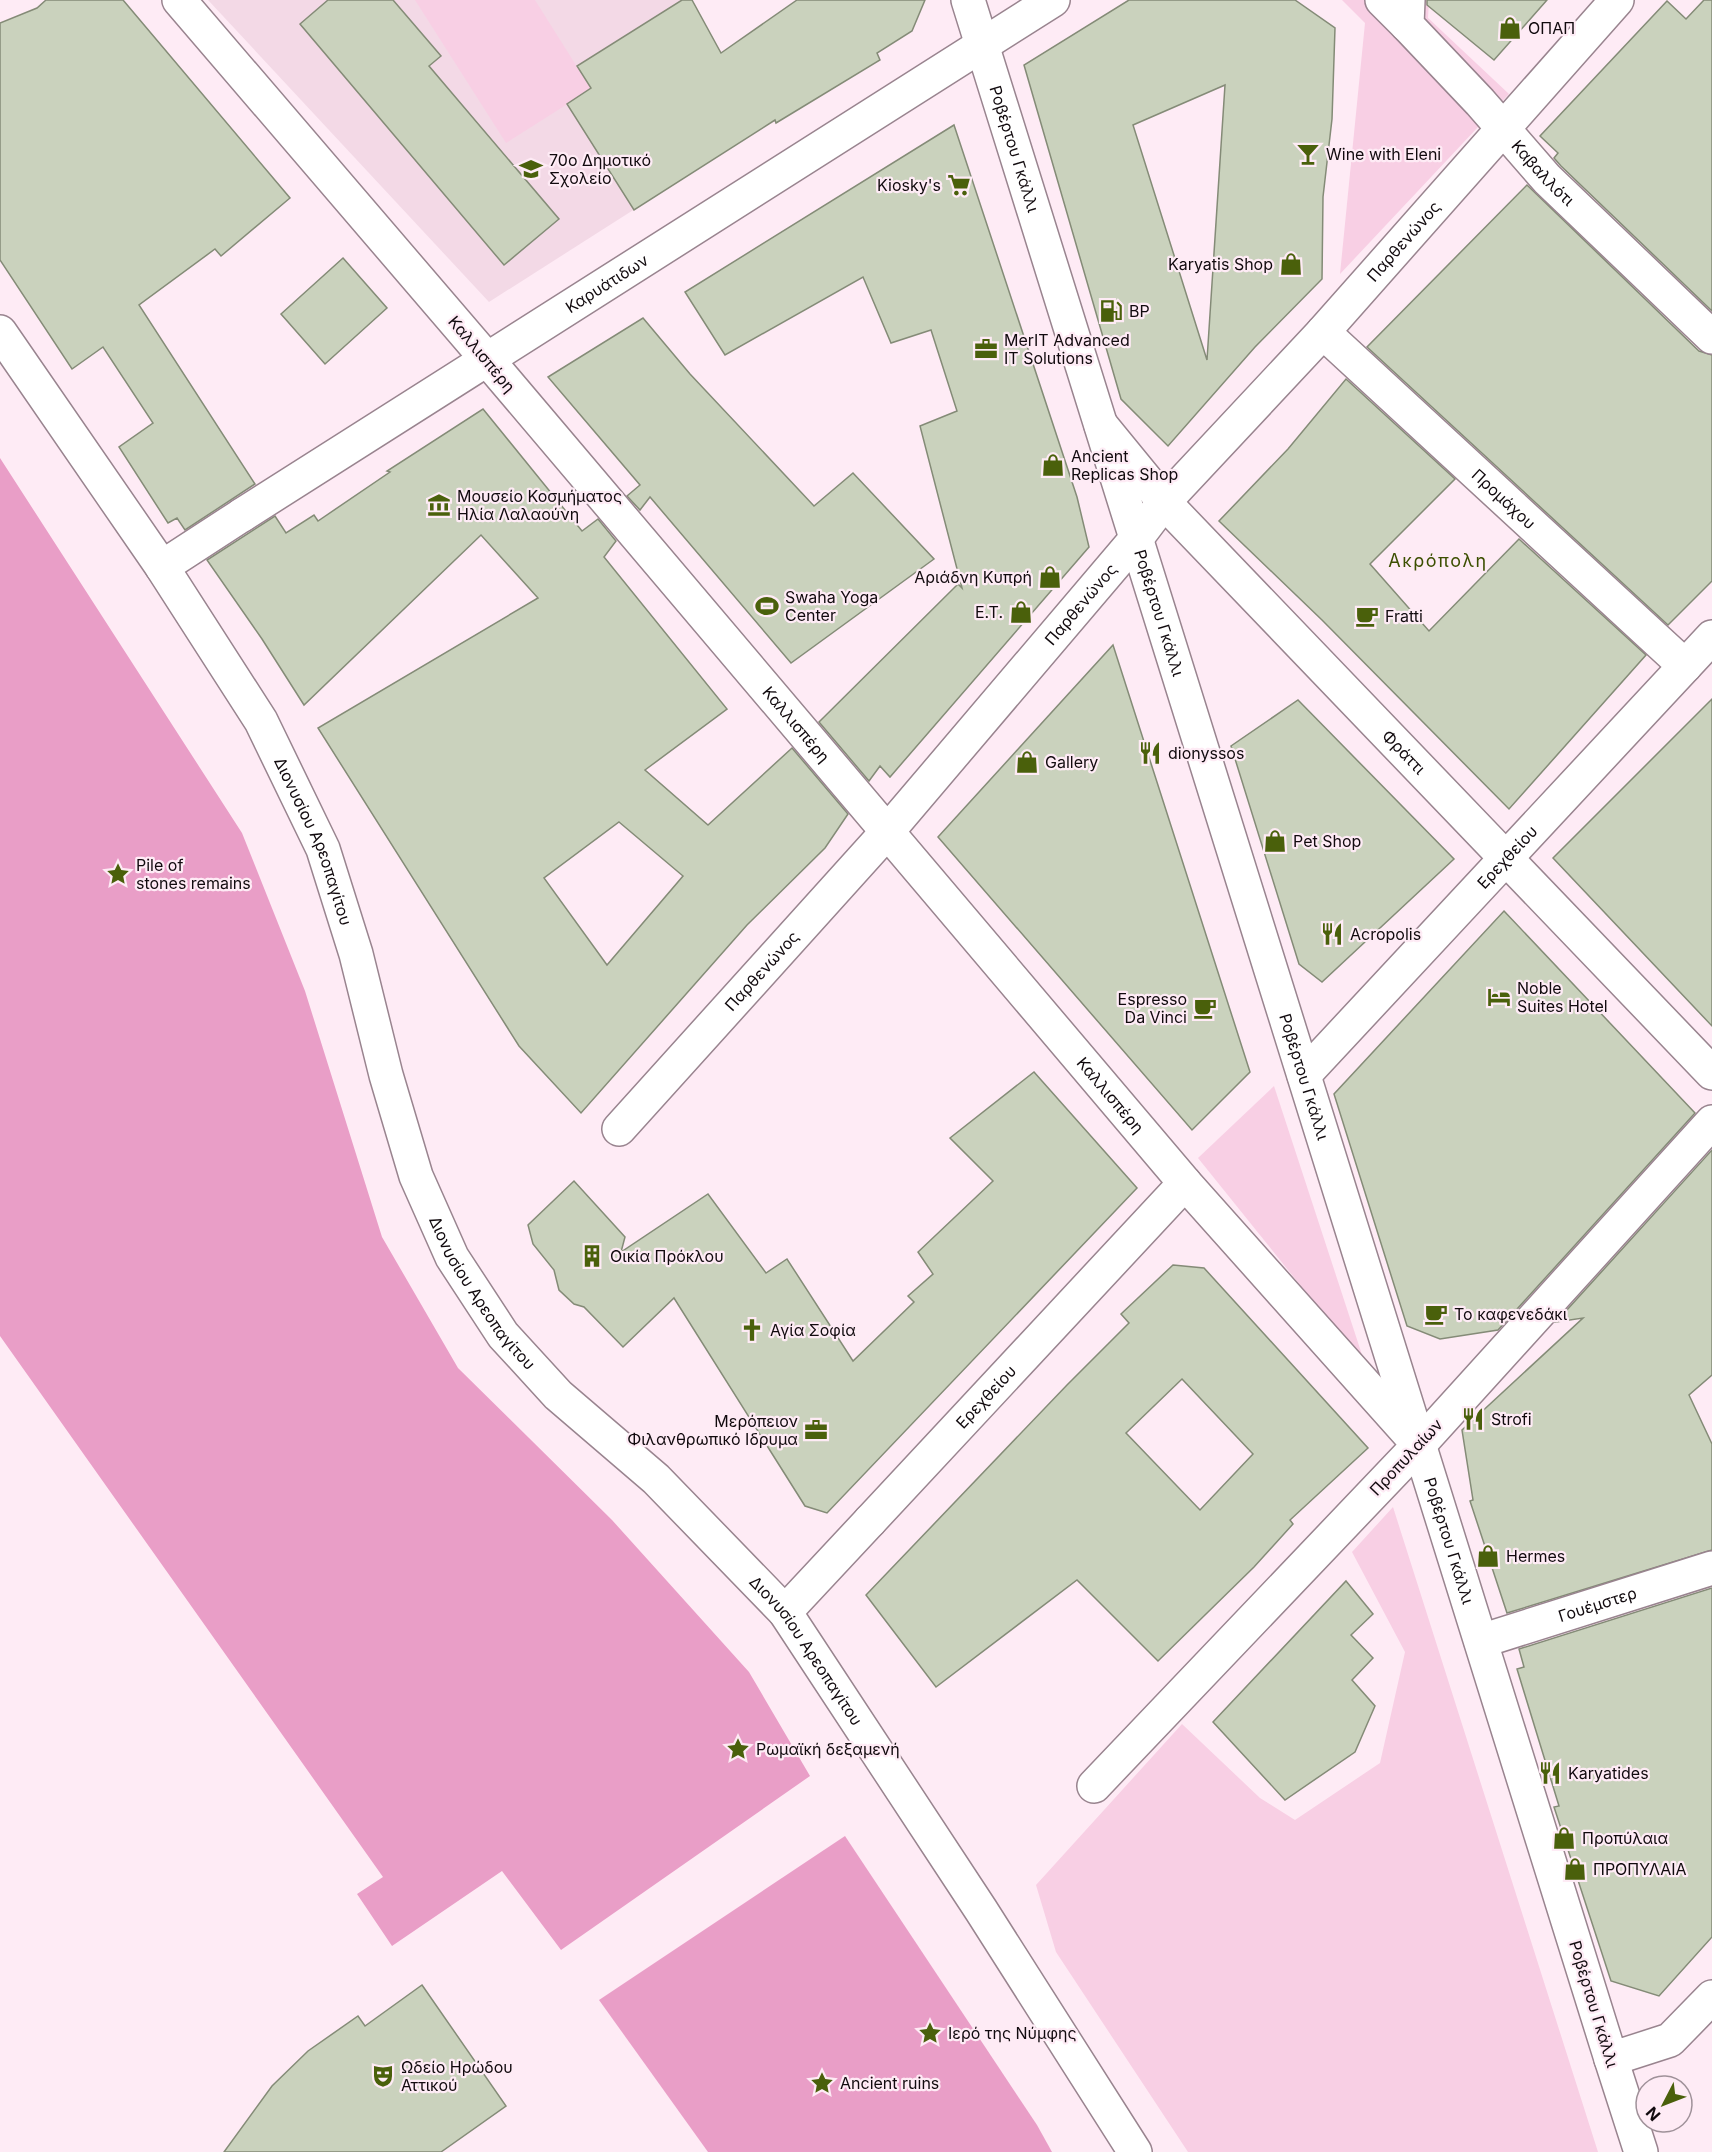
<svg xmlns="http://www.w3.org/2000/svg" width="1712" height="2152" font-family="Inter,sans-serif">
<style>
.built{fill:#f3d9e6}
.green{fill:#f8cfe4}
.forest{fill:#e99ec7}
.building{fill:#cad2bd;stroke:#848b77;stroke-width:1.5;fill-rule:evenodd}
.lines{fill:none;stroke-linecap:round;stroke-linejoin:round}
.pedestrian-casing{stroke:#99848f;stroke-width:36}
.minor-casing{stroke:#99848f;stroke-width:36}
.tertiary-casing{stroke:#99848f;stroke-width:36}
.pedestrian{stroke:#fff;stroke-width:33}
.minor{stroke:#fff;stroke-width:33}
.tertiary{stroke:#fff;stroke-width:33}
.labels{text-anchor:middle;stroke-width:4.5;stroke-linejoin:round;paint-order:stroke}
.poi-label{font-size:16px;fill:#110a0e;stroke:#feebf5;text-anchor:start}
.street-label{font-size:16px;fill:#110a0e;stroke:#feebf5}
.neighbourhood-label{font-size:18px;letter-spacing:1.5px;fill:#3c4f00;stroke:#feebf5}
</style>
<rect width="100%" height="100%" fill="#feebf5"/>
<polygon class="built" points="208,0 692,0 762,128 489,302"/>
<g class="green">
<polygon points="415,0 535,0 591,89 506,143"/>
<polygon points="1342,0 1429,0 1428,18 1509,94 1340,274 1365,23"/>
<polygon points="1274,1086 1366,1367 1198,1158"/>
<polygon points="1393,1507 1598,2152 1188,2152 1056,1952 1036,1885 1182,1724 1260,1798 1295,1820 1380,1763 1405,1652 1352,1552"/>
</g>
<g class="forest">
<polygon points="0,458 242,833 305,991 382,1237 458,1368 612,1520 749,1672 810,1776 561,1950 502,1871 392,1946 357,1894 383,1877 0,1336"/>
<polygon points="845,1836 1037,2125 1052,2152 708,2152 599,2000"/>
</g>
<g class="building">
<polygon points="46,0 123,0 290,198 221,256 215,249 139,305 255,484 185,530 177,518 168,523 119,447 153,423 103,347 72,369 0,260 0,23 37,8"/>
<polygon points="328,0 393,0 441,56 429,66 559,219 504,265 300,24"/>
<polygon points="682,0 692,0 721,53 797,0 925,0 912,31 877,53 880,60 776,123 775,120 634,210 567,104 591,88 577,66"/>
<path d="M1129,0H1295L1335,28L1332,119L1323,197L1322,279L1255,347L1168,446L1121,399L1024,65ZM1225,85L1207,360L1133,125Z"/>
<polygon points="1427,0 1547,0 1494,60 1427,5"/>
<polygon points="1704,0 1712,0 1712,311 1561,166 1554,158 1558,153 1540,136 1667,1 1686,19"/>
<polygon points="954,125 1077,497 1089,547 890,777 880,766 869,781 819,722 958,584 962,588 920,426 957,411 931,330 891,343 863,277 725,355 685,292"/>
<polygon points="1527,185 1699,351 1712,355 1712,581 1668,625 1367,347"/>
<polygon points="343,258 387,308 325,364 281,314"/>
<polygon points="643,318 690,374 814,506 853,473 934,559 791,663 650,497 640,510 627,496 640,485 548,377"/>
<polygon points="1346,379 1455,479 1370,564 1429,631 1519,539 1646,655 1509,809 1322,620 1219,521 1288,449"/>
<path d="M483,409L582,531L598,519L616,541L604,557L727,709L645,770L708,825L792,748L848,814L825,848L747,925L581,1113L519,1046L318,728L538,598L481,535L304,705L262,639L207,560L275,516L286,533L314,515L318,521L390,472L387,471ZM619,822L683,876L607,965L544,878Z"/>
<polygon points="1113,645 1250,1072 1192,1130 938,837"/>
<polygon points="1712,699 1712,1026 1553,858"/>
<polygon points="1298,700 1454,859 1322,982 1299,964 1231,746"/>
<polygon points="1504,911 1695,1113 1498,1330 1440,1339 1407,1326 1334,1094"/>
<polygon points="1034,1072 1137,1188 827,1513 805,1506 674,1298 623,1347 584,1307 574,1304 559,1290 554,1270 533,1244 528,1225 574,1181 625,1237 621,1252 708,1194 766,1273 787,1259 853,1361 914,1302 908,1296 933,1274 918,1252 993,1181 950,1138"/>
<polygon points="1712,1150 1712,1375 1689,1395 1712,1444 1712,1550 1507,1613 1470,1501 1473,1500 1462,1430 1583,1318 1556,1322"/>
<path d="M1173,1265L1204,1268L1368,1448L1290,1520L1293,1524L1254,1567L1158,1661L1077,1580L936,1687L866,1595L1067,1385L1129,1323L1121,1314ZM1182,1379L1253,1454L1200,1510L1126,1433Z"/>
<polygon points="1346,1581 1373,1614 1351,1635 1373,1658 1352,1680 1375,1706 1355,1752 1285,1800 1213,1722"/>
<polygon points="1712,1588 1712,1937 1659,1996 1611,1981 1554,1807 1559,1806 1517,1669 1524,1667 1519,1649"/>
<polygon points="422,1985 506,2106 441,2152 224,2152 272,2086 308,2051 358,2016 365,2026"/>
</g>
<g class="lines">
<g class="pedestrian-casing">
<g id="pedestrian">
<polyline points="179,0 486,358"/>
<path id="s1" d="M0,332L162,567L261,721L323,849L356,954L386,1075L416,1176L452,1257L503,1335L558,1395L656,1479L785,1612L981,1910L1135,2152"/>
<polyline points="162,567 242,515"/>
<polyline points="785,1612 870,1521"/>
</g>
</g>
<g class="minor-casing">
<g id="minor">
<polyline points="1382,0 1407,25"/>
<path id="s2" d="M1323,332L1685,666"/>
<path id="s3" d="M486,358L1185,1183L1419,1445L1094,1786"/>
<path id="s4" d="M1101,425L1164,502L1712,1073"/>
<path id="s5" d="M242,515L1053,0"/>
<path id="s6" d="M1304,1075L1712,637"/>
<path id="s7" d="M619,1129L887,832L1136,539L1164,502L1323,332L1617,0"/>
<path id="s8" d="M870,1521L1185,1183"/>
<path id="s9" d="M1481,1641L1712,1568"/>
<polyline points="1611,2059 1641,2152"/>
</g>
</g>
<g class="tertiary-casing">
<g id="tertiary">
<path id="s10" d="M968,0L1611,2059L1670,2040L1712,1997"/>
<path id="s11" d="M1408,0L1407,25L1480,102L1547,179L1712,337"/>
<polyline points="1419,1445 1712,1122"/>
</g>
</g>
<use href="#pedestrian" class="pedestrian"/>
<use href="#minor" class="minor"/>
<use href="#tertiary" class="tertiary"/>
</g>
<defs>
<g id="shop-bare" transform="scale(1.8)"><path d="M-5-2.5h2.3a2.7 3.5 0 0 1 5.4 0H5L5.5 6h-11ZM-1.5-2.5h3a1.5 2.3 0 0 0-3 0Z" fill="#4a600b" stroke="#feebf5" stroke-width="2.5" paint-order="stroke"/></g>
<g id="bar-bare" transform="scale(1.8)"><path d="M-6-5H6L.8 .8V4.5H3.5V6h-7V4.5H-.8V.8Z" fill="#4a600b" stroke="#feebf5" stroke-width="2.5" paint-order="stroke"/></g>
<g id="school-bare" transform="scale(1.8)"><path d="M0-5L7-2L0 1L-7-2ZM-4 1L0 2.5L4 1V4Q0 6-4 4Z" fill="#4a600b" stroke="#feebf5" stroke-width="2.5" paint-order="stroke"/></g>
<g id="supermarket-bare" transform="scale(1.8)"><path d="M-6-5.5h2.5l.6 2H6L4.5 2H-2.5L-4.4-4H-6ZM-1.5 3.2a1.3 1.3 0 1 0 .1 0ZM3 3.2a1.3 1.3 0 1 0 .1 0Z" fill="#4a600b" stroke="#feebf5" stroke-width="2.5" paint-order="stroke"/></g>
<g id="fuel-bare" transform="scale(1.8)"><path d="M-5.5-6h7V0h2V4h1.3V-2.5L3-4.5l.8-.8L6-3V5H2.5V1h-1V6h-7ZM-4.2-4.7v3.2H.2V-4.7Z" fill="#4a600b" stroke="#feebf5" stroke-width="2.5" paint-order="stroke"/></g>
<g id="office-bare" transform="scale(1.8)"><path d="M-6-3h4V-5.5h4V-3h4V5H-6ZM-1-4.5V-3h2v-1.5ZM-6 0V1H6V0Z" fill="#4a600b" stroke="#feebf5" stroke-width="2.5" paint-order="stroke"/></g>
<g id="museum-bare" transform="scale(1.8)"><path d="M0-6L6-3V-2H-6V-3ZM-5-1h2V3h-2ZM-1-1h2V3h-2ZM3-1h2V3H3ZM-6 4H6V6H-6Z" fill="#4a600b" stroke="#feebf5" stroke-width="2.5" paint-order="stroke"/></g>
<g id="stadium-bare" transform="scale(1.8)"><path d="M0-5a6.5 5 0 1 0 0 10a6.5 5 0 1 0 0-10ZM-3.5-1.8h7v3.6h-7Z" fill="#4a600b" stroke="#feebf5" stroke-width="2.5" paint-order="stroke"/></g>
<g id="cafe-bare" transform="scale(1.8)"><path d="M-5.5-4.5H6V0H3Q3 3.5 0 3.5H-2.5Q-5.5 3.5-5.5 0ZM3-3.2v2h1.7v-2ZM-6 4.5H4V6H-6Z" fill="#4a600b" stroke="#feebf5" stroke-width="2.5" paint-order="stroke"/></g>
<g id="restaurant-bare" transform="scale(1.8)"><path d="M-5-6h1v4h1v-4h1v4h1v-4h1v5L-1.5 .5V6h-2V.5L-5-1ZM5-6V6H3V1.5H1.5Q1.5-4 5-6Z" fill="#4a600b" stroke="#feebf5" stroke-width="2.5" paint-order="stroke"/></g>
<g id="sight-bare" transform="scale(1.8)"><path d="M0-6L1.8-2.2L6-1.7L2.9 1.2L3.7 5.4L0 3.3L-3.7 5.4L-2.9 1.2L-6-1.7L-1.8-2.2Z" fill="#4a600b" stroke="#feebf5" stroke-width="2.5" paint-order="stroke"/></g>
<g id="hotel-bare" transform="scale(1.8)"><path d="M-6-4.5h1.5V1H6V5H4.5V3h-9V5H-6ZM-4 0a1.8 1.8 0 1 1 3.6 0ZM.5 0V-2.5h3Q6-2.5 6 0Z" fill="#4a600b" stroke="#feebf5" stroke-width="2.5" paint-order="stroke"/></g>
<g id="building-bare" transform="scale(1.8)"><path d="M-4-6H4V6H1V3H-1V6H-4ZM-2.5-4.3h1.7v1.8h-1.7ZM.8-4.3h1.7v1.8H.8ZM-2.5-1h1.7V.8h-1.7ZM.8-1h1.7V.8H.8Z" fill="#4a600b" stroke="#feebf5" stroke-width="2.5" paint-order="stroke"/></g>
<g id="church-bare" transform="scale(1.8)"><path d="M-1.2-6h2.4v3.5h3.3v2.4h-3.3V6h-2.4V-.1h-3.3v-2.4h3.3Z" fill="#4a600b" stroke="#feebf5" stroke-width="2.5" paint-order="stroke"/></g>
<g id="theatre-bare" transform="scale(1.8)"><path d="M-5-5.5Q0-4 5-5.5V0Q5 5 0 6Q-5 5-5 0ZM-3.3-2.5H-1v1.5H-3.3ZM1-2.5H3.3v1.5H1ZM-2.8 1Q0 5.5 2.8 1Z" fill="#4a600b" stroke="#feebf5" stroke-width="2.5" paint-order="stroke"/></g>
</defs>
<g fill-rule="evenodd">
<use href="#shop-bare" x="1510" y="28"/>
<use href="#bar-bare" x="1308" y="154"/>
<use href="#school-bare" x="531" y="169"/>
<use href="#supermarket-bare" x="959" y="185"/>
<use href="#shop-bare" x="1291" y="264"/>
<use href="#fuel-bare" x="1111" y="311"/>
<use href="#office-bare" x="986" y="349"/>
<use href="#shop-bare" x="1053" y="465"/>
<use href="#museum-bare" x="439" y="505"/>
<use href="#shop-bare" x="1050" y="577"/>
<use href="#stadium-bare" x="767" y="606"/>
<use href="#shop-bare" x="1021" y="612"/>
<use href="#cafe-bare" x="1367" y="616"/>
<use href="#restaurant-bare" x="1150" y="753"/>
<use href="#shop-bare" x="1027" y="762"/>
<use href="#shop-bare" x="1275" y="841"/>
<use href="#sight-bare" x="118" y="874"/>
<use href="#restaurant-bare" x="1332" y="934"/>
<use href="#hotel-bare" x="1499" y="997"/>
<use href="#cafe-bare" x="1205" y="1008"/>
<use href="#building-bare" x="592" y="1256"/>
<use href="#cafe-bare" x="1436" y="1314"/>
<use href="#church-bare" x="752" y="1330"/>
<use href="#restaurant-bare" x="1473" y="1419"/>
<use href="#office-bare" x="816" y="1430"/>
<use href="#shop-bare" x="1488" y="1556"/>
<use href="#sight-bare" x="738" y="1749"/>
<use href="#restaurant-bare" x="1550" y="1773"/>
<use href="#shop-bare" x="1564" y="1838"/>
<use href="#shop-bare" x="1575" y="1869"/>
<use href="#sight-bare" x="930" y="2033"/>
<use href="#theatre-bare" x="383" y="2076"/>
<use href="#sight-bare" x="822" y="2083"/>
</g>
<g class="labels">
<g class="poi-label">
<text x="1528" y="34">ΟΠΑΠ</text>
<text x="1326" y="160">Wine with Eleni</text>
<text x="549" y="166">70ο Δημοτικό<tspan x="549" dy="18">Σχολείο</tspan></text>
<text x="941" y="191" text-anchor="end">Kiosky's</text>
<text x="1273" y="270" text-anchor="end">Karyatis Shop</text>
<text x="1129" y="317">BP</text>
<text x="1004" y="346">MerIT Advanced<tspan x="1004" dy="18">IT Solutions</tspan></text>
<text x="1071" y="462">Ancient<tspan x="1071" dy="18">Replicas Shop</tspan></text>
<text x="457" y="502">Μουσείο Κοσμήματος<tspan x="457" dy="18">Ηλία Λαλαούνη</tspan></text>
<text x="1032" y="583" text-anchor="end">Αριάδνη Κυπρή</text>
<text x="785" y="603">Swaha Yoga<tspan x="785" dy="18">Center</tspan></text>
<text x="1003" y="618" text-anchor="end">E.T.</text>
<text x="1385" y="622">Fratti</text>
<text x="1168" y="759">dionyssos</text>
<text x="1045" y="768">Gallery</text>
<text x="1293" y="847">Pet Shop</text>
<text x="136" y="871">Pile of<tspan x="136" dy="18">stones remains</tspan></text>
<text x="1350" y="940">Acropolis</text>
<text x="1517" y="994">Noble<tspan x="1517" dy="18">Suites Hotel</tspan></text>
<text x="1187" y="1005" text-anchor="end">Espresso<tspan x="1187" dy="18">Da Vinci</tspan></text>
<text x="610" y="1262">Οικία Πρόκλου</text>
<text x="1454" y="1320">Το καφενεδάκι</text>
<text x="770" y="1336">Αγία Σοφία</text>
<text x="1491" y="1425">Strofi</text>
<text x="798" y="1427" text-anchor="end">Μερόπειον<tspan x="798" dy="18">Φιλανθρωπικό Ιδρυμα</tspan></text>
<text x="1506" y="1562">Hermes</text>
<text x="756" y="1755">Ρωμαϊκή δεξαμενή</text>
<text x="1568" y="1779">Karyatides</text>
<text x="1582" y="1844">Προπύλαια</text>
<text x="1593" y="1875">ΠΡΟΠΥΛΑΙΑ</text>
<text x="948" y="2039">Ιερό της Νύμφης</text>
<text x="401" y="2073">Ωδείο Ηρώδου<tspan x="401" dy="18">Αττικού</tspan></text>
<text x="840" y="2089">Ancient ruins</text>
</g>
<g class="street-label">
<text dy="6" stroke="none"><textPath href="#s10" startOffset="156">Ροβέρτου Γκάλλι</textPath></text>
<text dy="6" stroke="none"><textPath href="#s11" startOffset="226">Καβαλλότι</textPath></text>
<text dy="6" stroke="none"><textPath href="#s7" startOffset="1185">Παρθενώνος</textPath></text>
<text dy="6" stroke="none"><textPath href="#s5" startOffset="432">Καρυάτιδων</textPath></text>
<text transform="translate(482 354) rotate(50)" y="6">Καλλισπέρη</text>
<text dy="6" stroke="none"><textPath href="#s2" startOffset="246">Προμάχου</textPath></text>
<text dy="6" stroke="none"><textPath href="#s7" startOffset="699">Παρθενώνος</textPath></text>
<text dy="6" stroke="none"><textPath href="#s10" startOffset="642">Ροβέρτου Γκάλλι</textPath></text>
<text dy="6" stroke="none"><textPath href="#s3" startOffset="480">Καλλισπέρη</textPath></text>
<text dy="6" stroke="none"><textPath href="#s4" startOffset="446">Φράττι</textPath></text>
<text dy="6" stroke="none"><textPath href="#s1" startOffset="600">Διονυσίου Αρεοπαγίτου</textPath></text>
<text dy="6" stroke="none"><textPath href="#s6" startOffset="298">Ερεχθείου</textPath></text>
<text dy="6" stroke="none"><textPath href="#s7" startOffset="213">Παρθενώνος</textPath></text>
<text dy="6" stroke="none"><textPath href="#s10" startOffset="1128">Ροβέρτου Γκάλλι</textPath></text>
<text dy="6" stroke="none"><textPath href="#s3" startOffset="966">Καλλισπέρη</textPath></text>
<text dy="6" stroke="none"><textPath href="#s1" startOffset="1086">Διονυσίου Αρεοπαγίτου</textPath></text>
<text dy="6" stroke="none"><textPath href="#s8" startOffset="170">Ερεχθείου</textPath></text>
<text transform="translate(1406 1457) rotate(-47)" y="6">Προπυλαίων</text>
<text dy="6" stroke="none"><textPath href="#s10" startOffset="1614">Ροβέρτου Γκάλλι</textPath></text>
<text dy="6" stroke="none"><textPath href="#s9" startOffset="122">Γουέμστερ</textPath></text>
<text dy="6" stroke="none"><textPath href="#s1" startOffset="1572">Διονυσίου Αρεοπαγίτου</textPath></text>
<text transform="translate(1594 2004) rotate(73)" y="6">Ροβέρτου Γκάλλι</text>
</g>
<g class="neighbourhood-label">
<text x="1438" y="567">Ακρόπολη</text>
</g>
</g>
<g transform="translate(1664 2104) rotate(228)"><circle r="28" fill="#feebf5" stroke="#9f9199" stroke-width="1.5"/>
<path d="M0-4.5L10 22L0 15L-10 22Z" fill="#4a600b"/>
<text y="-9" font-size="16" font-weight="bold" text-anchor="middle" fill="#110a0e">N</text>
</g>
</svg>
